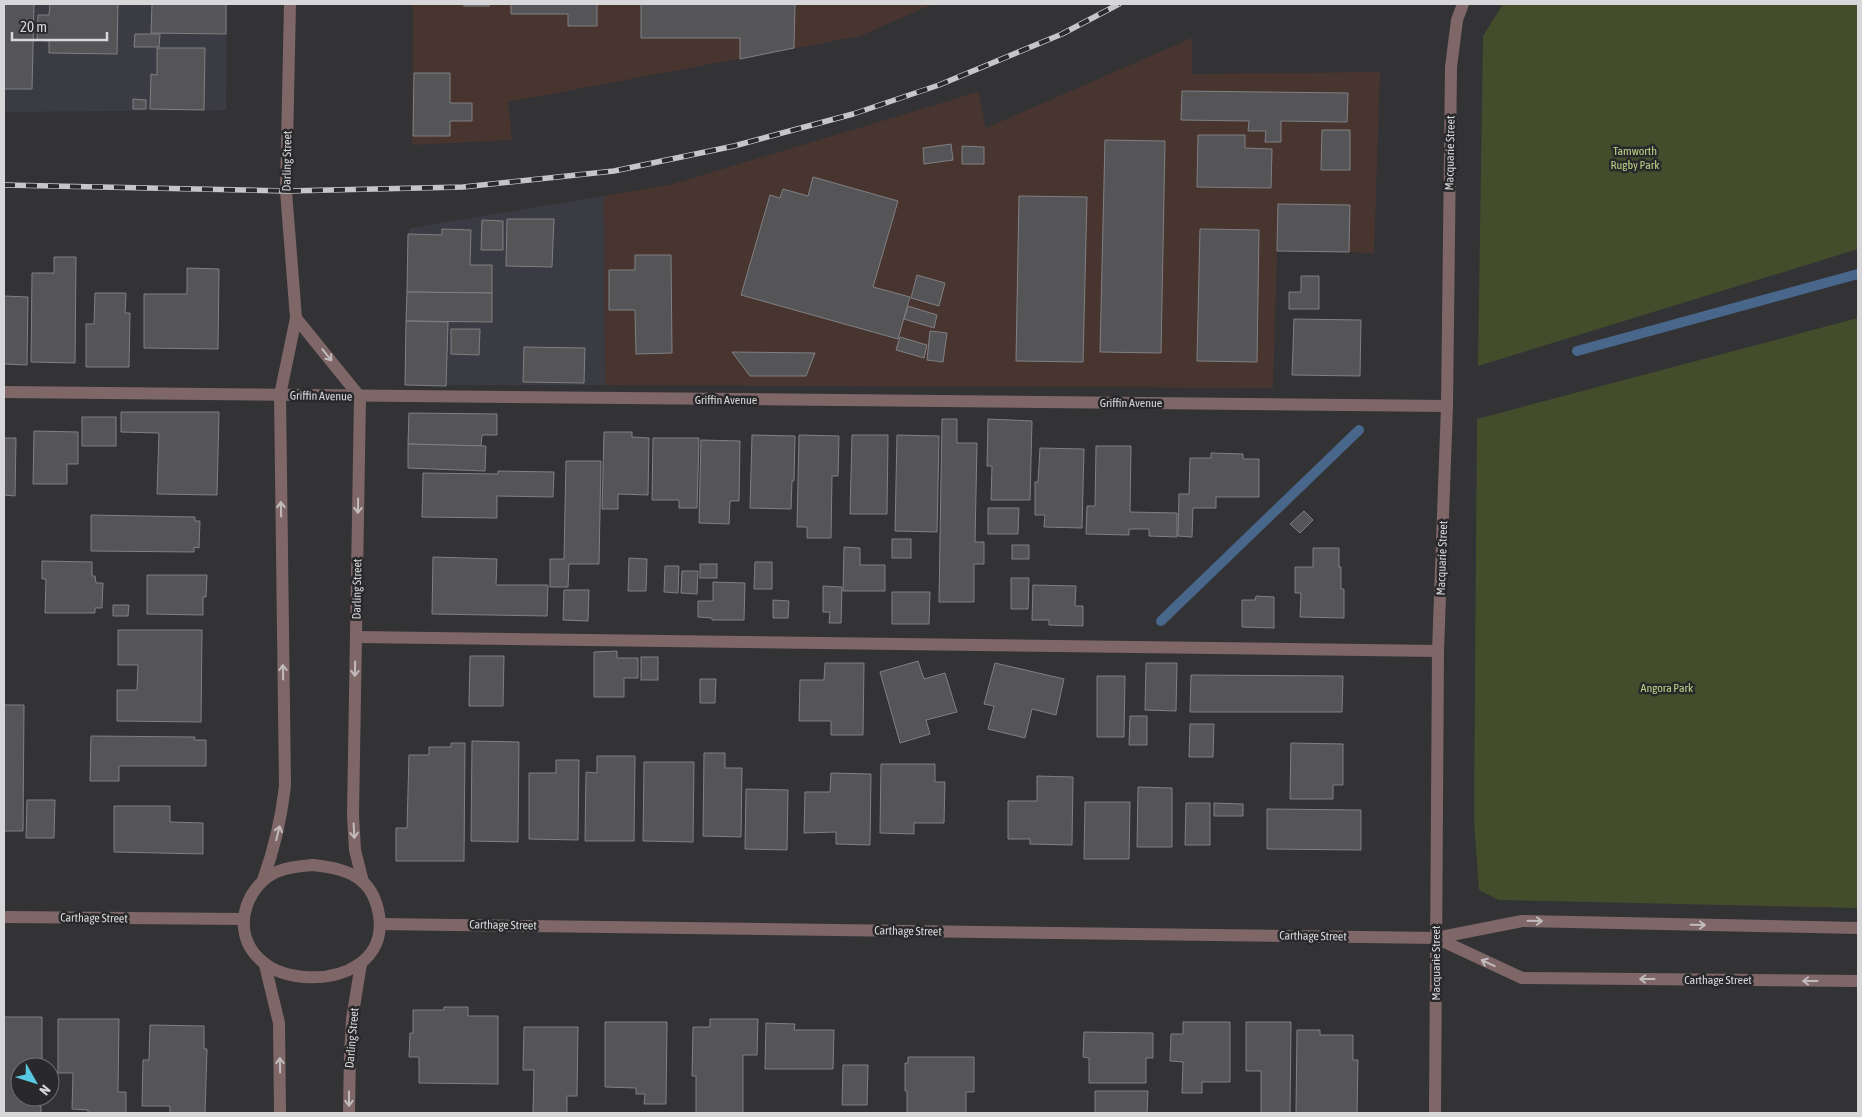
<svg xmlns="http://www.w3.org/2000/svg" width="1862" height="1117" font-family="'Asap Condensed',sans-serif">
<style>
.built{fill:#3b3b44}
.industrial{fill:#493530}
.green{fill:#444d2b}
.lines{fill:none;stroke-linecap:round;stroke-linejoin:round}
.stream{stroke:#48678b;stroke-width:10}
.building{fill:#555558;stroke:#808083}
.minor{stroke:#7f6768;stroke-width:12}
.rail-casing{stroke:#c6c6c8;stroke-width:5.5}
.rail{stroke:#29292c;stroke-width:4;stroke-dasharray:11;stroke-linecap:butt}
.oneway{stroke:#c1bbbd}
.labels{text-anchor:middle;stroke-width:5;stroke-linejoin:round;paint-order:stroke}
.park-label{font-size:12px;fill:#bccf86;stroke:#29292c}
.street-label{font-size:12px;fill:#d7d7d9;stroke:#29292c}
</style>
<rect width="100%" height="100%" fill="#333336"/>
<g class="built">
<polygon points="4,4 227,4 226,110 4,112"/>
<polygon points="604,196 605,385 405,385 408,234 410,228"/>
</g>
<g class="industrial">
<polygon points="413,4 933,4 860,36 508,102 512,140 412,145"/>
<polygon points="1192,38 1192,74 1380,72 1374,253 1277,251 1273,388 605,385 604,196 673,184 978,92 986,128"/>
</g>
<g class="green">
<polygon points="1503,4 1858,4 1858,249 1478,366 1483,36"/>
<polygon points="1858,318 1858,908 1499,900 1479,890 1474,820 1477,419"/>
</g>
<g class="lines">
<g class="stream">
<polyline points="1577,351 1858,274"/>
<polyline points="1161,621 1359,430"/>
</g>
</g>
<g class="building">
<polygon points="4,4 34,4 32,89 4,89"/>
<polygon points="50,4 118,4 117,54 49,53 49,41 37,40 38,15 49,15"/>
<polygon points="152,4 226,4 226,34 151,33"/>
<rect x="464" y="4" width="25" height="2"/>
<polygon points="511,4 597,4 597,26 568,26 568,14 511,14"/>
<polygon points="641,4 795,4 794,48 740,59 740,38 641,38"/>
<polygon points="135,34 160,34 159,47 134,47"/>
<polygon points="157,48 205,48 204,110 150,109 151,74 157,75"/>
<polygon points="414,73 450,73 450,103 472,103 472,121 450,121 450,136 413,136"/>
<polygon points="1182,91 1348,93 1347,122 1281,121 1281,142 1265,142 1266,131 1248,131 1249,121 1181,120"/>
<polygon points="133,99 146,100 146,109 133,109"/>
<polygon points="1322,130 1350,130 1350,170 1321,170"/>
<polygon points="1198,135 1245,135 1245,148 1272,149 1271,188 1197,187"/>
<polygon points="1105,140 1165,141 1161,353 1100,352"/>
<polygon points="951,144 953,160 924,164 923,148"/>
<polygon points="962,146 984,147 984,164 962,164"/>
<polygon points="813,177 898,201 873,287 910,297 898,339 741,295 770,195 780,198 783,189 808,196"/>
<polygon points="1019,196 1087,197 1083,362 1016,361"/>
<polygon points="1278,204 1350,205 1349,252 1277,251"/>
<polygon points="507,219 554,219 552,267 506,266"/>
<polygon points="482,220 503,221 503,250 481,250"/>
<polygon points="442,229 471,230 470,265 492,265 492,293 407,292 408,234 442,235"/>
<polygon points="1200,229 1259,230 1257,362 1197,361"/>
<polygon points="635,255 671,255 672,353 636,354 635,310 609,310 609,270 635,270"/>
<polygon points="54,257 76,257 75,363 31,362 32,273 54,273"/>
<polygon points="187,268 219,269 218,349 144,348 144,294 187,294"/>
<polygon points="917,275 945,283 939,306 911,298"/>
<polygon points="1301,276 1319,276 1319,309 1289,309 1289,292 1301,292"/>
<polygon points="407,292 492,293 492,322 406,321"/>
<polygon points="95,293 126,293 125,313 130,313 129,367 86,367 86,324 94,324"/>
<polygon points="4,296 28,297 27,365 4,364"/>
<polygon points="908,306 937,315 934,328 904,319"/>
<polygon points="1294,319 1361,320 1360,376 1292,375"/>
<polygon points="406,321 448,322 446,386 405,385"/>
<polygon points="451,329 480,329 479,355 451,354"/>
<polygon points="930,331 947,333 943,362 927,360"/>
<polygon points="900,337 927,345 924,358 896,350"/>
<polygon points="524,347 585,348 584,383 523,382"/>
<polygon points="732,352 815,353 806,376 750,376"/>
<polygon points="121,412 219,412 217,495 157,494 159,433 121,432"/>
<polygon points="409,413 497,414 497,435 482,435 481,446 408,444"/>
<rect x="82" y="417" width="34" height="29"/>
<polygon points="942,419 957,419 957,443 977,443 975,542 984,542 984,564 974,564 974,602 939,602"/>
<polygon points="988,419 1032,421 1030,500 991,500 992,466 987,466"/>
<polygon points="34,431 78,432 78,464 67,464 67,484 33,484"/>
<polygon points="604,432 632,432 632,437 649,438 648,495 618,494 618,509 602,509"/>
<polygon points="752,435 795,436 794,481 792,481 791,509 750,508"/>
<polygon points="799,435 839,436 838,476 832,476 831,538 807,538 807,527 797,527"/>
<polygon points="852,435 888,435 887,514 850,514"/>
<polygon points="897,435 939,436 937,532 895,531"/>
<polygon points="4,438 16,438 15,496 4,495"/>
<polygon points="653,438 699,438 697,508 679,508 679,500 652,500"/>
<polygon points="701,440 740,441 739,501 730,501 729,524 699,523"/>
<polygon points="408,444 486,446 485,471 408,468"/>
<polygon points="1096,446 1131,446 1130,512 1177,513 1177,537 1149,536 1149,529 1129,529 1129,535 1086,534 1087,506 1095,506"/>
<polygon points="1040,448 1084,449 1082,528 1044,527 1045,515 1035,515 1035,482 1038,482"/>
<polygon points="1211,453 1243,454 1243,459 1259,459 1259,497 1216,497 1216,508 1193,508 1192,537 1178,536 1179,494 1189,494 1190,458 1211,458"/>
<polygon points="566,461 601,461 599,564 569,564 568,587 550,587 550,559 564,559"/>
<polygon points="498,471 554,472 553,497 497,496 497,518 422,517 423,473 498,474"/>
<polygon points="988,508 1019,508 1018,534 988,534"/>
<polygon points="1304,511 1313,520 1300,533 1290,524"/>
<polygon points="91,515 195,517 195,521 200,521 199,548 194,547 194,552 91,551"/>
<rect x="892" y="539" width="19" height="19"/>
<rect x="1012" y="545" width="17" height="14"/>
<polygon points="844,547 860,548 860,565 885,565 885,591 843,591"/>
<polygon points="1313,548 1339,548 1339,567 1341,567 1341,589 1344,589 1344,618 1300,617 1301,593 1295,593 1295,567 1313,567"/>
<polygon points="433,557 497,559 496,585 548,585 547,616 432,614"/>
<polygon points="629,558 647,559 646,591 628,591"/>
<polygon points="42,561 92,562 92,576 95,576 96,583 103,583 102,608 95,608 95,613 45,613 46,579 42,579"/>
<polygon points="755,562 772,562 772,589 754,589"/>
<rect x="700" y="564" width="17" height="14"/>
<polygon points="665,566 679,566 678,593 664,592"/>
<polygon points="682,571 698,571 697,594 681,593"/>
<polygon points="147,575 207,575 206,597 203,597 203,615 147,614"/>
<polygon points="1011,578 1029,578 1028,609 1011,609"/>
<polygon points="713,582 745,583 744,620 712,620 712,618 698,617 698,601 713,601"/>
<polygon points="1033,585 1076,586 1075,606 1083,606 1083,626 1049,625 1049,620 1032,620"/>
<polygon points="823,586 842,587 841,623 829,623 830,612 823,612"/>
<polygon points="564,590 589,590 588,621 563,620"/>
<polygon points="892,592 930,592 929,624 892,624"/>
<polygon points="1256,596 1274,597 1274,628 1242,627 1242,600 1255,600"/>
<polygon points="773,600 789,601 788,618 773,618"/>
<polygon points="113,605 129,605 128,616 113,616"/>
<polygon points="118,630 202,630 201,722 117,721 117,690 137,690 138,665 118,665"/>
<polygon points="617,651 617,658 638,658 638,678 624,678 624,697 594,697 594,652"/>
<polygon points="470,656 504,656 503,706 469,706"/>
<rect x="641" y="657" width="17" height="23"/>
<polygon points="918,661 924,679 945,673 957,712 926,720 930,734 900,743 880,672"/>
<polygon points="825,663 864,663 863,735 831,735 831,721 799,721 800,680 824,680"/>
<polygon points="995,663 1064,679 1056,715 1032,709 1025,738 988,729 994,706 984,704"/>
<polygon points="1146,663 1177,663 1176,711 1145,710"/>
<polygon points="1191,675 1343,676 1342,712 1190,712"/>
<polygon points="1097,676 1125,676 1124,737 1097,737"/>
<polygon points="700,679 716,679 715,703 700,703"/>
<polygon points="4,705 24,705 23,831 4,831"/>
<polygon points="1130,716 1147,716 1147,745 1129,745"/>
<polygon points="1190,724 1214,724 1213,757 1189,757"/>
<polygon points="91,736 195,737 194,740 206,740 206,766 119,766 119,781 90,781"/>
<polygon points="472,741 519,742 518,842 471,841"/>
<polygon points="451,743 465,743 464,861 396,861 396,828 407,828 409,755 429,755 429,747 451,747"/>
<polygon points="1291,743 1343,744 1343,785 1333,785 1333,799 1290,799"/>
<polygon points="704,753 725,753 725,768 742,768 741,837 703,836"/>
<polygon points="597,756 635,756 634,841 585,841 586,772 597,773"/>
<polygon points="556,760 579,760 578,840 529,839 529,773 556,773"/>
<polygon points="644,762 694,762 693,842 643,841"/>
<polygon points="881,764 935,764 935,782 945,782 944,823 914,823 914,834 880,833"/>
<polygon points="831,773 871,774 870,845 836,844 836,832 804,833 805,792 830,792"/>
<polygon points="1037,776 1073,777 1072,845 1030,844 1030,839 1008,839 1008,801 1037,801"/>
<polygon points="1138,787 1172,788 1172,847 1137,847"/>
<polygon points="746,789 788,790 787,850 745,849"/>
<polygon points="27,800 55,800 54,838 26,838"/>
<polygon points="1085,802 1130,802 1129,859 1084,859"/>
<polygon points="1186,803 1210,803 1210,845 1185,845"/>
<polygon points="1214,803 1243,804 1243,816 1214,816"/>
<polygon points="114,806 170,806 170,822 203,823 203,854 114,852"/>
<polygon points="1267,809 1361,810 1361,850 1267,849"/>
<polygon points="444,1007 468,1007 468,1016 498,1016 498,1084 419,1083 419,1057 409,1057 410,1033 413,1033 413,1010 444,1010"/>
<polygon points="4,1017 42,1017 42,1067 20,1067 20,1097 41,1097 41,1113 4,1113"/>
<polygon points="58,1019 119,1019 118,1092 126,1092 126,1113 88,1113 88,1110 72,1109 73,1073 58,1073"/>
<polygon points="710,1019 758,1019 757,1055 743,1055 743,1113 696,1113 696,1076 692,1076 693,1027 710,1027"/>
<polygon points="605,1022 667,1022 666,1104 644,1104 645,1094 636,1094 636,1088 605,1087"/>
<polygon points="1183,1022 1230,1022 1230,1082 1202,1082 1202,1093 1182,1093 1183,1062 1170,1061 1171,1034 1183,1034"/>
<polygon points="1246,1022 1291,1022 1290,1113 1261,1113 1261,1071 1246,1071"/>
<polygon points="766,1023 795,1024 794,1030 834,1030 833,1069 765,1069"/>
<polygon points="150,1025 204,1026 204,1049 207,1049 205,1113 170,1113 170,1106 142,1106 143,1060 149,1060"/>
<polygon points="524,1027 578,1027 577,1096 567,1096 567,1113 533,1113 534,1070 523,1070"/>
<polygon points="1297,1030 1320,1030 1320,1035 1353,1035 1353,1060 1358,1060 1357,1113 1296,1113"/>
<polygon points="1084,1032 1153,1033 1153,1058 1146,1058 1146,1083 1089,1083 1089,1058 1083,1057"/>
<polygon points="908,1057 974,1057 974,1092 966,1092 966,1113 907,1113 907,1091 905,1091 905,1063 908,1063"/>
<polygon points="843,1065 868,1065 867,1105 842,1105"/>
<polygon points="1095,1091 1148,1091 1147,1113 1095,1113"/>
</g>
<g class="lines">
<g class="minor">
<polyline points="296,318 360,397 353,815 355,850 363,882"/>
<polyline points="4,392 1447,406"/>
<polyline points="356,637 1438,651"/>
<path d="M313,865C330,867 350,870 363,882C372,890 377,903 379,915C386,961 343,980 304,977C283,975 267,969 254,953C232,925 248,883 279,871C290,867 302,866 313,865Z"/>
<path d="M263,880C275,847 281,821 285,786L280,395L296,318L286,191L290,4"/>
<polyline points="4,917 244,919"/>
<polyline points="380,924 1436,938 1522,921 1858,928"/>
<polyline points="1436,938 1522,978 1858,981"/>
<polyline points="265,965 279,1023 280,1113"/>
<polyline points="349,1113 350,1054 352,1019 361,964"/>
<polyline points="1435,1113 1438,651 1447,406 1451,67 1457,20 1463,4"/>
</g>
<g class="rail-casing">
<polyline id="rail" points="4,185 286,191 463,187 614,171 734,146 853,114 939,85 1062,34 1119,4"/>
</g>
<use href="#rail" class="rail"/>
</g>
<defs><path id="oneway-shaft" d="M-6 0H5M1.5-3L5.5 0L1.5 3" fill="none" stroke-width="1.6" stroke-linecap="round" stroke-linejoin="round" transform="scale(1.25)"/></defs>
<g class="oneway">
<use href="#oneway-shaft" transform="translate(327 355) rotate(51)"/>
<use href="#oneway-shaft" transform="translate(358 506) rotate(91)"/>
<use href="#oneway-shaft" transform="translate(281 509) rotate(-91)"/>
<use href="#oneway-shaft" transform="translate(355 669) rotate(91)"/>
<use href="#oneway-shaft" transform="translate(283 672) rotate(-91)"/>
<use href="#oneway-shaft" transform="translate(354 831) rotate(87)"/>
<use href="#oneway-shaft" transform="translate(278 833) rotate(-76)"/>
<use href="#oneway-shaft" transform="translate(1535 921) rotate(1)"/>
<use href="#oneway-shaft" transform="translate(1698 925) rotate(1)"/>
<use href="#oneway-shaft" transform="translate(1488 963) rotate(-155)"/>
<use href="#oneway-shaft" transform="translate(1647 979) rotate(-180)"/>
<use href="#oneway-shaft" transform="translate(1810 981) rotate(-180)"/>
<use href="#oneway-shaft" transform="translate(280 1065) rotate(-91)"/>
<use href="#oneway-shaft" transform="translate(349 1099) rotate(90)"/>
</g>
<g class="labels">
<g class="park-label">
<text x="1635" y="155">Tamworth<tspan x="1635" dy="14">Rugby Park</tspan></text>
<text x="1667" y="692">Angora Park</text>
</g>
<g class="street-label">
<text transform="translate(1450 153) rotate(-89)" y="4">Macquarie Street</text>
<text transform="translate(287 161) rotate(-89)" y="4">Darling Street</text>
<text transform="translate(321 396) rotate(1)" y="4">Griffin Avenue</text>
<text x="726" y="404">Griffin Avenue</text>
<text x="1131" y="407">Griffin Avenue</text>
<text transform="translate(1442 558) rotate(-88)" y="4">Macquarie Street</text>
<text transform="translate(357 589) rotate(-89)" y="4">Darling Street</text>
<text transform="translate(94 918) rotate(1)" y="4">Carthage Street</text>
<text transform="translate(503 925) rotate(1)" y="4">Carthage Street</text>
<text transform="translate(908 931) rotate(1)" y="4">Carthage Street</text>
<text transform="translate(1313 936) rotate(1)" y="4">Carthage Street</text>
<text transform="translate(1436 963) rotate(-90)" y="4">Macquarie Street</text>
<text x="1718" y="984">Carthage Street</text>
<text transform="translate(352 1038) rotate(-85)" y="4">Darling Street</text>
</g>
</g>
<rect width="1862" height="1117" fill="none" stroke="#d7d7d9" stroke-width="10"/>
<g transform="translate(35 1082) rotate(129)"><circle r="24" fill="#29292c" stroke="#6f6f71"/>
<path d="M0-4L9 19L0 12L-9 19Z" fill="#57c9e3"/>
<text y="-8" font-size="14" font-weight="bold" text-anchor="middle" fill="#d7d7d9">N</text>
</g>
<path d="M12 32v8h95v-8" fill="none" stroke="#d7d7d9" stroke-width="2.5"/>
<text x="20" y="32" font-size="15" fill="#d7d7d9" stroke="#29292c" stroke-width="4" paint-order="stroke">20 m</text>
</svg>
